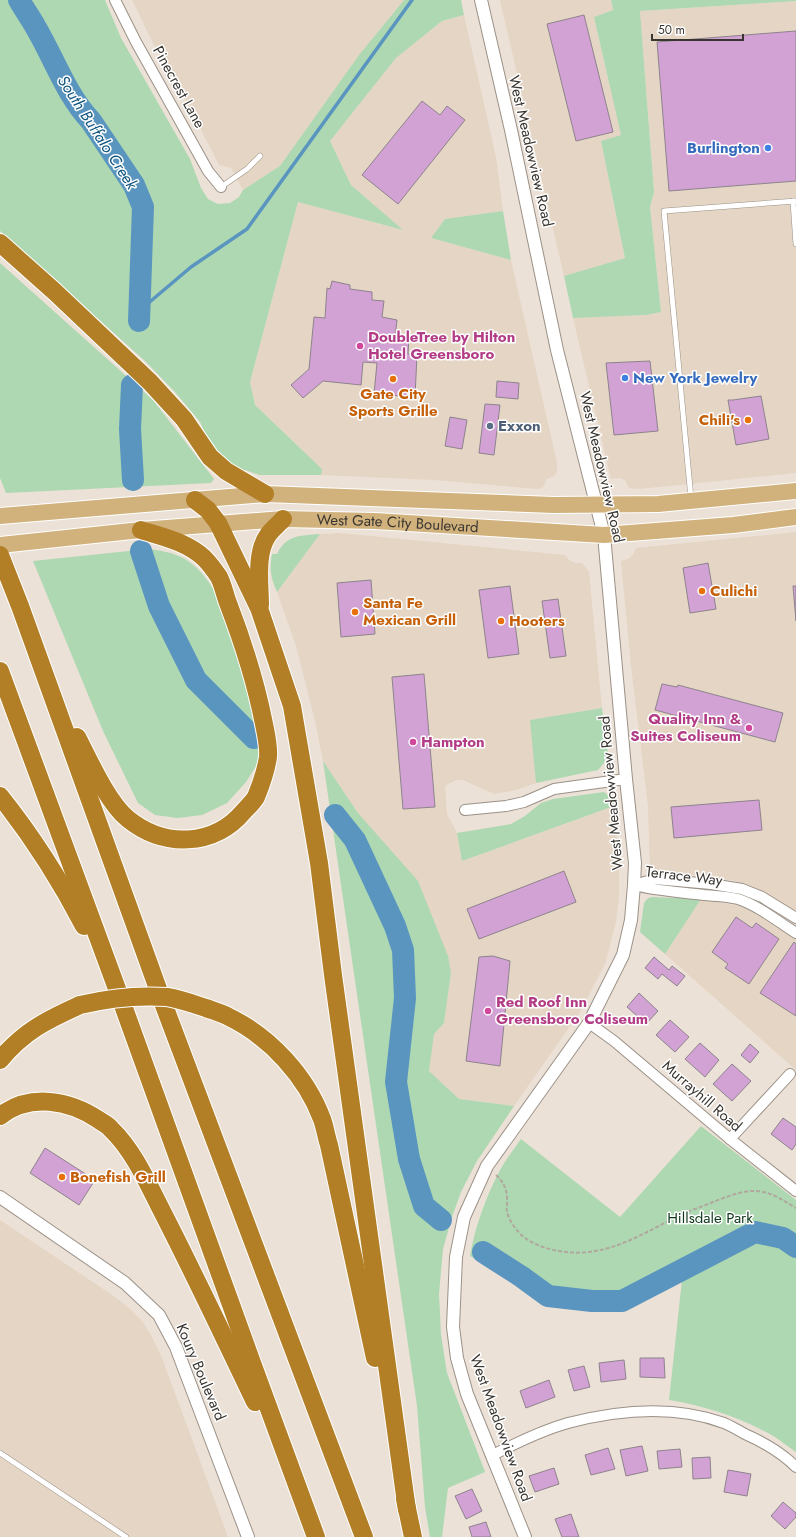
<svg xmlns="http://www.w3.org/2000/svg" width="796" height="1537" font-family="Jost,sans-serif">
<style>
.built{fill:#e5d5c4}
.green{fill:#add8b2}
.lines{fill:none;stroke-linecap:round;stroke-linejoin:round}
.stream{stroke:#5a95c0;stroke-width:3.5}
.river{stroke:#5a95c0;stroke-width:22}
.building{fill:#d3a2d4;stroke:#8d838d}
.service-casing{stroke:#9b9187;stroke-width:6}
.minor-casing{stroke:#9b9187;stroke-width:12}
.tertiary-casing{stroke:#9b9187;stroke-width:14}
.primary-casing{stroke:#fff;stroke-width:18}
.motorway-casing{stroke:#fff;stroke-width:20}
.path{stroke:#b0a79e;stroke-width:2;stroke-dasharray:4 2;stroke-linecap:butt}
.service{stroke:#fff;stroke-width:5}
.minor{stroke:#fff;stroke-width:10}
.tertiary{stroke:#fff;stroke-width:12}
.primary{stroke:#d1b27d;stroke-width:16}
.motorway{stroke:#b27f27;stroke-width:18}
.motorway-bridge-casing{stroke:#fff;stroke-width:20;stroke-linecap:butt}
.motorway-bridge{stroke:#b27f27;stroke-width:18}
.shop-dot{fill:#3f7fe0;stroke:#fff;stroke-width:1.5}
.hotel-dot{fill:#d1479c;stroke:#fff;stroke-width:1.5}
.food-dot{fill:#e8710a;stroke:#fff;stroke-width:1.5}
.service-dot{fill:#5c6f8a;stroke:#fff;stroke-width:1.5}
.labels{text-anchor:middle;stroke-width:3;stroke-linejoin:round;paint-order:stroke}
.street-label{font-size:15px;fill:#393530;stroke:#fff}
.shop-label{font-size:15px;font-weight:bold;fill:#366cbe;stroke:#fff;text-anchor:end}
.hotel-label{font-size:15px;font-weight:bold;fill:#b23c85;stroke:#fff;text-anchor:start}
.food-label{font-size:15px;font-weight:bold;fill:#c56008;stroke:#fff;text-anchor:start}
.service-label{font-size:15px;font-weight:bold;fill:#4e5e75;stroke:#fff;text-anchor:start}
.park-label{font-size:15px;fill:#0d3718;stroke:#fff}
.water-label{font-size:16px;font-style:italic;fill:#0f5580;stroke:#fff}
</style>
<rect width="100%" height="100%" fill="#ece1d6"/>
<g class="built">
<polygon points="132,0 404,0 359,55 280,166 243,190 231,168 219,165 193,114 156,49"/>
<polygon points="500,0 611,0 613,10 594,17 621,135 601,141 625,258 564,276"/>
<polygon points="796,1 796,473 639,489 629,488 625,480 619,478 611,479 573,318 646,315 661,312 650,207 654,192 640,11"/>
<polygon points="464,15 496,157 503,211 445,219 431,238 511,260 557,463 557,471 554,476 547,479 543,487 538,489 434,480 321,475 322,469 255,405 250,382 298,202 402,230 351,185 330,141 396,58 442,21"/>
<polygon points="796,532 796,912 771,895 757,888 735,881 704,876 650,872 648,806 631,666 621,561 628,559 633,555 636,548"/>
<polygon points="340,533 565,555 569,560 575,563 582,563 589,572 602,708 531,720 536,783 516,790 494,794 463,780 457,780 450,783 445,787 447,814 457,833 462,861 614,806 619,860 619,896 616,922 605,964 580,1012 514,1106 459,1099 429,1071 434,1033 444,1023 451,973 358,813 323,761 315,721 296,646 277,592 320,534"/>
<polygon points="701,899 734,905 746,908 761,915 796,939 796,1070 665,954"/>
<polygon points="0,1220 115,1297 130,1309 143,1322 152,1337 162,1358 228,1537 0,1537"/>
</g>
<g class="green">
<polygon points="0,0 105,0 121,38 190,159 201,188 208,199 218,204 230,203 239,197 243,190 280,166 359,55 404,0 461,0 464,15 442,21 396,58 330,141 351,185 403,230 298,202 250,382 255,405 322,469 321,475 260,475 245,470 239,471 212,448 200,422 175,392 144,360 0,231"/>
<polygon points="611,0 796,0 796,1 640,11 654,192 650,207 661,312 646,315 573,318 564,276 625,258 601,141 621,135 594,17 613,10"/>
<polygon points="503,211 511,260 431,238 445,219"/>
<polygon points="0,263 153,400 214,479 211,483 6,493 0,478"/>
<path d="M320,534L277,592C271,578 269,570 272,554H277C287,534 300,536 320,534Z"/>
<path d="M148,549C184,553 197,563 216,593L249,692L259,730L261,758L246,782L227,803L202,815L178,818L155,815L138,803L103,731L33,561Z"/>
<polygon points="602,708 608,753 604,763 598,770 536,783 530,720"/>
<polygon points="323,761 358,813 418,881 448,956 451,973 444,1023 434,1034 429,1071 459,1099 514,1106 477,1161 461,1192 452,1217 443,1249 439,1294 441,1335 447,1373 485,1472 448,1488 442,1537 430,1537 425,1507 417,1406"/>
<polygon points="604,792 612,798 614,806 462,861 457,833 511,824 525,816 541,803 553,799"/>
<polygon points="651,897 701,899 665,954 640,932 644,903 647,899"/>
<path d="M701,1126L796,1200V1452C787,1446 778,1438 768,1433C736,1416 705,1406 669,1400L682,1280L627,1306L581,1308L545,1300L470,1256C475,1226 486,1197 500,1170C506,1159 514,1149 521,1139L620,1217Z"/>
</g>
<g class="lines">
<polyline class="stream" points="139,311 191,267 247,229 412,0"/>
<g class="river">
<path d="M19,0C24,9 30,17 35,26C54,58 65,93 91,121L134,185L143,207L139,321"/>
<polyline points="132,385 130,429 133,480"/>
<polyline points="141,551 159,606 196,680 254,738"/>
<polyline points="335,815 355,840 395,926 403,950 405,998 396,1082 409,1159 424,1206 441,1220"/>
<polyline points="483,1252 522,1277 548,1296 592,1301 622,1301 755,1232 783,1238 796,1247"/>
</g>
</g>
<g class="building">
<polygon points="584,15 613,132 576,141 547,24"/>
<polygon points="796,31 796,181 669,191 657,42"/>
<polygon points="422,101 440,115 447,106 465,120 398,204 362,175"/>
<polygon points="332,281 350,285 350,289 372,292 372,300 384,301 382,317 397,320 395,337 409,338 408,354 417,355 415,397 374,394 377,363 363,362 361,385 323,381 303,398 291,385 309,369 314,317 325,318 327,288 330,289"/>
<polygon points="650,361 658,431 614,435 606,363"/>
<polygon points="497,381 519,383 518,399 496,397"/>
<polygon points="761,396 769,439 736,445 728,400 733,400"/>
<polygon points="485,404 500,405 494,455 479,453"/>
<polygon points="450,417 467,420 462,449 445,446"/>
<polygon points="708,563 716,609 690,613 683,568"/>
<polygon points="371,580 375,634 341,637 337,583"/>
<polygon points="510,586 519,654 488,658 479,590"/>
<polygon points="793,586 796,586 796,621"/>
<polygon points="558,599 566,656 550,658 542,601"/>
<polygon points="424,674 435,807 403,809 392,677"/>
<polygon points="662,684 677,687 678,685 783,713 775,742 655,710"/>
<polygon points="759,800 762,830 674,838 671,807"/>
<polygon points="564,871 576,902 479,939 467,909"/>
<polygon points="736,917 752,928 756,923 779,939 749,984 725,968 728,964 712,952"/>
<polygon points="794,942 796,944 796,1016 760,993"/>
<polygon points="493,956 510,961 500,1066 466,1061 479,957"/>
<polygon points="654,957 669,970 672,966 685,976 677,986 662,974 658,979 645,968"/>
<polygon points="639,993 658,1011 646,1024 627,1007"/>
<polygon points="670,1020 689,1037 675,1052 656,1035"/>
<polygon points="700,1043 719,1060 705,1077 685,1059"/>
<polygon points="750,1044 759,1052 750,1063 741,1055"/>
<polygon points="732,1064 751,1081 732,1101 713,1084"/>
<polygon points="783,1118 796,1127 796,1144 792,1150 771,1134"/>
<polygon points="45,1148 95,1180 79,1205 30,1173"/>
<polygon points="640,1358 664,1358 665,1378 640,1377"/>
<polygon points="624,1360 626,1379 601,1382 599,1363"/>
<polygon points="584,1366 590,1387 574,1391 568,1370"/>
<polygon points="549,1380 555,1397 526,1408 520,1391"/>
<polygon points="642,1446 648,1471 626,1476 620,1450"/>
<polygon points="608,1448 615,1469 591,1475 585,1455"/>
<polygon points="680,1449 682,1467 659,1469 657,1451"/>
<polygon points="710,1457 711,1478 693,1479 692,1458"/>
<polygon points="554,1468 559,1484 535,1492 529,1476"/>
<polygon points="728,1470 751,1474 747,1496 724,1492"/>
<polygon points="472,1489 482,1511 466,1519 455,1496"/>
<polygon points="783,1502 796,1513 796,1517 785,1529 771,1516"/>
<polygon points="571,1514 579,1537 562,1537 555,1519"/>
<polygon points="486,1522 491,1537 472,1537 469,1527"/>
</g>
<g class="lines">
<g class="service-casing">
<g id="service">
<polyline points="221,187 247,169 260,156"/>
<polyline points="793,201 796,244"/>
<polyline points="691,498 664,211 796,201"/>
<polyline points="0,1453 126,1537"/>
</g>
</g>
<g class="minor-casing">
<g id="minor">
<polyline points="115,0 136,42 208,171 221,187"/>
<polyline points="465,810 506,806 524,802 554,789 626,779"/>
<path d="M634,885C657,891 681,892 704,895C715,896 727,896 738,899C759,906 777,921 796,933"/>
<polyline points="634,885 655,879 711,884 742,889 762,897 796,918"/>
<polyline points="589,1023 614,1041 730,1139 796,1191"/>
<polyline points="730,1139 790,1074"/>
<path d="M493,1455C516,1443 543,1430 568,1423C618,1410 675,1405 724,1423C731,1426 738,1430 745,1434C763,1442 782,1453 796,1467"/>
</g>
</g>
<g class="tertiary-casing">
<g id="tertiary">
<polyline points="481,0 511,130 557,350 604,535 626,779 635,863 634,885 631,920 623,955 589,1023 487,1166 464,1217 456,1257 453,1327 457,1358 467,1394 525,1537"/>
<polyline points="0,1197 125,1283 159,1315 176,1347 248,1537"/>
</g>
</g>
<g class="primary-casing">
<g id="primary">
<polyline points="0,516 265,494 554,505 658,504 796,491"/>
<path id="s1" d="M0,545L141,530L283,519L375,521L604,535L733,525L796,517"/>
</g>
</g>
<g class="motorway-casing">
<g id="motorway">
<polyline points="0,243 55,292 150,382 184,419 210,457 226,471 265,494"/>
<polyline points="195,500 208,510 218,523 259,608 292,706 319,863 333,975 407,1510"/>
<polyline points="0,555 20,606 162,1000 364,1537"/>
<path d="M260,605C260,584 255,553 268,535C272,529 279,524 283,519"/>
<polyline points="0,671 120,997 251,1360 316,1537"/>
<path d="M77,737C89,760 108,803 128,819C164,848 214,847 244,811C248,807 253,802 256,797C261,785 266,770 268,757C269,747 266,734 264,724C256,683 243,642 228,603C225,595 223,585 219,577C215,571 209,563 204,558C187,542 163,537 141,530"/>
<path d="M0,796C32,836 60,880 84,926"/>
<path d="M206,1008C214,1011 222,1013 229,1017C270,1037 306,1076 322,1119C325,1127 326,1136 329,1145L375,1358"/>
<path d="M0,1060C24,1031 47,1020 80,1005"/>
<path d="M0,1116C30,1093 69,1100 99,1120C103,1123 108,1125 111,1129C136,1153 150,1189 166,1219C197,1280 226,1341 255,1402"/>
<polyline points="405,1499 413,1537"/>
</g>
</g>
<path class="path" d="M496,1175C503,1181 507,1189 507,1199C508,1203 506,1207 507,1211C508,1220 518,1233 525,1238C535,1245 547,1249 559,1251C603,1259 639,1236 676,1217C688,1211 701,1207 713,1202C726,1197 743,1190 757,1191C772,1192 784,1201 796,1208"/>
<use href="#service" class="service"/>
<use href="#minor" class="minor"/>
<use href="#tertiary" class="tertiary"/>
<use href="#primary" class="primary"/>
<use href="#motorway" class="motorway"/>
<g class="motorway-bridge-casing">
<path id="motorway-bridge" d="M80,1005C109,998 137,995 167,997C180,999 194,1004 206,1008"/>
</g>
<use href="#motorway-bridge" class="motorway-bridge"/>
</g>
<g class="shop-dot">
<circle cx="768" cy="148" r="4"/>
<circle cx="625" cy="378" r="4"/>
</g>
<g class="hotel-dot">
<circle cx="360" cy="346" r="4"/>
<circle cx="749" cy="728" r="4"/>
<circle cx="413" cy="742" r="4"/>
<circle cx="488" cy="1011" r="4"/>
</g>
<g class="food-dot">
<circle cx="393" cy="379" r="4"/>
<circle cx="748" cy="420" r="4"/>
<circle cx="702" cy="591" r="4"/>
<circle cx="355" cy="612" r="4"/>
<circle cx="501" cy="621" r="4"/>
<circle cx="62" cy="1177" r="4"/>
</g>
<circle class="service-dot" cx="490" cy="426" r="4"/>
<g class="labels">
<g class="street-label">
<text transform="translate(179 87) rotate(61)" y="5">Pinecrest Lane</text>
<text transform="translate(531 151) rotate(77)" y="5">West Meadowview Road</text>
<text transform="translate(602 467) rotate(77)" y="5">West Meadowview Road</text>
<text dy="5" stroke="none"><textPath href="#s1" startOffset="399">West Gate City Boulevard</textPath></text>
<text transform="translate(611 793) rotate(-95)" y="5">West Meadowview Road</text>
<text transform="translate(684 876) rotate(7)" y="5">Terrace Way</text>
<text transform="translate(702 1096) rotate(41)" y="5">Murrayhill Road</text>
<text transform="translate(201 1372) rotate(67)" y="5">Koury Boulevard</text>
<text transform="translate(501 1428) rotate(70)" y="5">West Meadowview Road</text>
</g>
<g class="shop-label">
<text x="760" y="153">Burlington</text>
<text x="633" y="383" text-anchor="start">New York Jewelry</text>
</g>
<g class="hotel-label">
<text x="368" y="342">DoubleTree by Hilton<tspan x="368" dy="17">Hotel Greensboro</tspan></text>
<text x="741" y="724" text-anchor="end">Quality Inn &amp;<tspan x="741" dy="17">Suites Coliseum</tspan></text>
<text x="421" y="747">Hampton</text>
<text x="496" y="1007">Red Roof Inn<tspan x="496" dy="17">Greensboro Coliseum</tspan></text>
</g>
<g class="food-label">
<text x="393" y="399" text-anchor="middle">Gate City<tspan x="393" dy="17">Sports Grille</tspan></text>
<text x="740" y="425" text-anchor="end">Chili's</text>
<text x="710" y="596">Culichi</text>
<text x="363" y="608">Santa Fe<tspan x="363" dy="17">Mexican Grill</tspan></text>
<text x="509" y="626">Hooters</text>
<text x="70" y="1182">Bonefish Grill</text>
</g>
<g class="service-label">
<text x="498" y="431">Exxon</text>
</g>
<g class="park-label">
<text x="710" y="1223">Hillsdale Park</text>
</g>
<g class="water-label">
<text transform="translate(98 132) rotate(57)" y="6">South Buffalo Creek</text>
</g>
</g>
<path d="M652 34v6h91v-6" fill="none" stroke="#393530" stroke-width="2"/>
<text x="658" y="34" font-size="12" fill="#393530" stroke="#ffffff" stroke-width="3" paint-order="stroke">50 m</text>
</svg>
